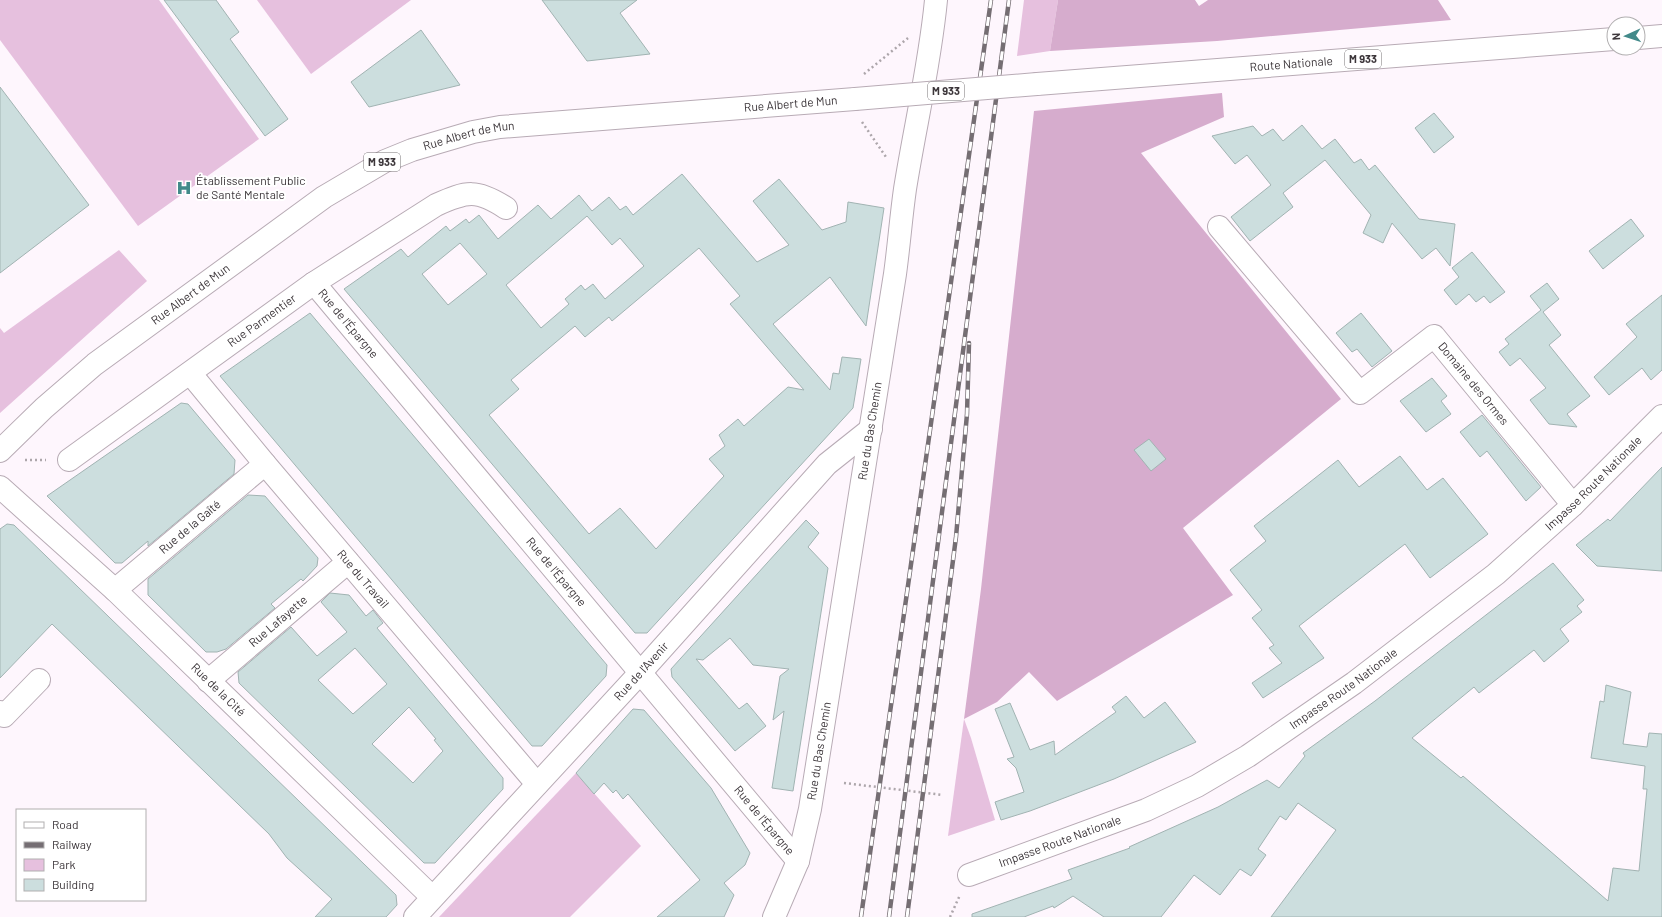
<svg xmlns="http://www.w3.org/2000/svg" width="1662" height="917" font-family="Barlow,sans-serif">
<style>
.green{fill:#e6c0de}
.forest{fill:#d6accd}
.building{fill:#ccdede;stroke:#a1b3b2;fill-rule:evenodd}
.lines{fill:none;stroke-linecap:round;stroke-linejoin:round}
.minor-casing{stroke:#b8abb5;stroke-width:24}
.major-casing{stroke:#b8abb5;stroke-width:24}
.path{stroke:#ada6ab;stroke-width:2.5;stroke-dasharray:2 3;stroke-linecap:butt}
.minor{stroke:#fff;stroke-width:22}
.major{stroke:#fff;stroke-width:22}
.rail-casing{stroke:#756e73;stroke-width:4.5}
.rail{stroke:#fff;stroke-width:3;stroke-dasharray:9;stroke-linecap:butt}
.major-bridge-casing{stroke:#b8abb5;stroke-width:24;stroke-linecap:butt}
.major-bridge{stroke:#fff;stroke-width:22}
.labels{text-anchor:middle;stroke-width:4;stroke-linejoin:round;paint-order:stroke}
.shield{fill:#fff;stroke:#767275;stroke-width:1}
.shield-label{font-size:11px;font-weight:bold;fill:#3c363a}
.street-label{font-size:12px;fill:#3c363a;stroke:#fff}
.poi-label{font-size:12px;fill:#3c363a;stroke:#fff;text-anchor:start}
</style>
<rect width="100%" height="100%" fill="#fef6fd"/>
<g class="green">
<polygon points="0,0 159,0 259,139 138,226 0,40"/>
<polygon points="257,0 411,0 311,74"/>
<polygon points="1024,0 1058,0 1050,51 1017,56"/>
<polygon points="119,250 147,281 0,413 0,328 4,333"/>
<polygon points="964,719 971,738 995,820 948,836"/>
<polygon points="576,773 641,846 570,917 439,917"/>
</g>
<g class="forest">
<polygon points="1058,0 1195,0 1199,6 1208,0 1438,0 1451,20 1217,41 1050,51"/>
<polygon points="1222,93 1224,117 1141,153 1341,399 1183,528 1233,595 1057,701 1029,672 997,702 964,719 981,589 1034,111"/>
</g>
<g class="building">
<polygon points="164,0 216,0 239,32 230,39 288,119 265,136"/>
<polygon points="542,0 637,0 620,13 650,54 587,61"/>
<polygon points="421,30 460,85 369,107 351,82"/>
<polygon points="0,87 89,205 0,273"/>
<polygon points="1434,113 1454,137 1434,153 1415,128"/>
<polygon points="1302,125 1322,149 1335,139 1354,163 1361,159 1369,170 1375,165 1419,219 1455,224 1450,266 1436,248 1422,259 1392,223 1383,243 1363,233 1371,215 1325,160 1283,193 1293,207 1250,241 1231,217 1271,185 1247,155 1235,164 1212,136 1253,126 1262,136 1273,129 1283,141"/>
<path d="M682,174L757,262L789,245L753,201L779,179L822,230L846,222L848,202L884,208L866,326L830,277L773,324L830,390L833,373L839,374L842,357L861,359L853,408L647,633H635L344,289L401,249L408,257L446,226L450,231L466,219L469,223L479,215L498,239L538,205L551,219L579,195L592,211L609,197L620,210L626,206L633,215ZM587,216L612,245L620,238L644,266L605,299L593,284L585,290L581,285L565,299L569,304L541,328L506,285ZM460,243L487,274L448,305L422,274ZM699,248L740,296L730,304L804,390L788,387L744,426L738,419L719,435L725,446L709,459L724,476L656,549L620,508L589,534L489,415L519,389L511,380L575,326L585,337L609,317L612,321Z"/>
<polygon points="1631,219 1644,236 1603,269 1589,251"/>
<polygon points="1472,252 1505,292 1490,303 1484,296 1476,302 1469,294 1456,305 1444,290 1459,277 1452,268"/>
<polygon points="1547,283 1559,299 1543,312 1561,335 1549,345 1590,396 1567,414 1577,427 1549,424 1530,400 1546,388 1520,358 1510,366 1499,352 1509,344 1505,339 1541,310 1530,296"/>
<polygon points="1662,295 1662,370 1651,380 1642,368 1609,395 1594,377 1637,337 1626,324"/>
<polygon points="310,313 607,665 606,676 542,746 532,746 220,376"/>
<polygon points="1361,313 1392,351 1372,367 1357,349 1352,352 1336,333"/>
<polygon points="1432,378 1447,396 1441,401 1451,414 1426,432 1400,401"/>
<polygon points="181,403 188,404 235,460 234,474 148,546 148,541 122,563 115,563 47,496"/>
<polygon points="1482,415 1541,487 1526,501 1487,451 1480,457 1460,432"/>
<polygon points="1149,439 1166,459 1151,471 1134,450"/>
<polygon points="1400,456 1427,490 1443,478 1488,534 1430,578 1405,544 1299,626 1324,658 1263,698 1252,683 1282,663 1269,648 1274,645 1252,618 1262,610 1230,570 1266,541 1254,526 1338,460 1359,487"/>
<polygon points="1662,467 1662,571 1597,566 1576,545 1608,519 1610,521"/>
<polygon points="248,495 265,496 318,558 317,566 303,581 301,579 271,604 275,608 226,649 217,652 206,652 148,595 148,579"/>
<polygon points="806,520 819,533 808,547 828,568 793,791 772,788 784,711 773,720 780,676 789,669 753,665 730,638 703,660 696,659 739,709 747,703 766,726 735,751 672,677 671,669"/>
<polygon points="7,524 14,525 396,895 397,905 386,917 315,917 332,899 287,858 269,834 52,624 0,678 0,529"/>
<polygon points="1553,563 1584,600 1577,606 1582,612 1560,629 1569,641 1544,662 1534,650 1479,693 1474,687 1412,738 1461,778 1463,776 1608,901 1613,868 1639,871 1647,789 1643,789 1645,766 1591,758 1600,701 1604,702 1606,685 1631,692 1623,744 1647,747 1649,733 1662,734 1662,917 1271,917 1336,830 1298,803 1286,820 1280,816 1258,849 1266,855 1251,876 1240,869 1220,895 1194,875 1161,917 1104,917 1073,896 1054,908 1053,906 1024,917 972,917 972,914 1072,879 1068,870 1130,848 1129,847 1218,807 1267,780 1279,788 1305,756 1303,753 1375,701"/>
<path d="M330,593L349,595L366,616L373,610L383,623L377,628L503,778V789L435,863H424L239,683L238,672L291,627L317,656L347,632L321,602ZM355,648L387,684L353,714L318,680ZM409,707L436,739L434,740L443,751L413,783L372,744Z"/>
<polygon points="1126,696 1144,718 1165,702 1196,742 1114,779 1030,811 1001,820 995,802 1024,792 1016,768 1007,759 1014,757 995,709 1010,703 1030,750 1054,741 1055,755 1116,712 1112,707"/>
<polygon points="633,709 644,710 711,788 750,853 745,865 724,883 734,895 724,917 657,917 700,880 628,794 623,799 616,790 613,793 604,783 594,794 576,773"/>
</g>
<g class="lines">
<g class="minor-casing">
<g id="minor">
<path id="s1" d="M1219,227L1360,393L1434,336L1573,505"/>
<path id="s2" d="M314,283L798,861"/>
<path id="s3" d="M190,373L265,464L537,784"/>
<path id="s4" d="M69,460L314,283L436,205C467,191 477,189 506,208"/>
<path id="s5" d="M0,487L115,590L432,897"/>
<path id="s6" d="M115,590L265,464"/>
<path id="s7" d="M208,681L348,562"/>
<polyline points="0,712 4,716 39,680"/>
<path id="s8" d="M969,875L1146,810L1197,786L1248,756L1354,683L1496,574L1573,505L1662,416"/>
<path id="s9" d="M415,917L640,673L827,464L871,429"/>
<path id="s10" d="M774,917L798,861L810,809L895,274C899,245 901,217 905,189C915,126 930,64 936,0"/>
</g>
</g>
<g class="major-casing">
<g id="major">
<polyline points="1638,38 1662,36"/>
<path id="s11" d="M1037,84L1614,39"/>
<path id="s12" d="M0,451L44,408L95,364L324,197L385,161L412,150L473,132L500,127L855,99"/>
</g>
</g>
<g class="path">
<polyline points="864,74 908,38"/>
<polyline points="862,122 886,157"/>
<polyline points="25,460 46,460"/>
<polyline points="844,783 943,795"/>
<polyline points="950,917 960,895"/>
</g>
<use href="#minor" class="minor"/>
<use href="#major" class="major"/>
<g class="rail-casing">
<g id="rail">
<polyline points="861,917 991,0"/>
<polyline points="889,917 1009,0"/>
<polyline points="907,917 956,537 967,414 969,343"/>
</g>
</g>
<use href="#rail" class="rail"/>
<g class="major-bridge-casing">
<polyline id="major-bridge" points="855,99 1037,84"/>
</g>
<use href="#major-bridge" class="major-bridge"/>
</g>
<defs>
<g id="hospital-bare" transform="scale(1.2)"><path d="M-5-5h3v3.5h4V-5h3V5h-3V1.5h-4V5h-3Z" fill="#428a8a" stroke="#fff" stroke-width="2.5" paint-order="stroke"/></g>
</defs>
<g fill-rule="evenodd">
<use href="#hospital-bare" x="184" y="188"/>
</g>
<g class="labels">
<g class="shield">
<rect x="1345" y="50" width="36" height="18" rx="3"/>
<rect x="928" y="82" width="36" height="18" rx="3"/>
<rect x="364" y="153" width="36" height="18" rx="3"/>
</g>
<g class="shield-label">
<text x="1363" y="63">M 933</text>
<text x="946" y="95">M 933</text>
<text x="382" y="166">M 933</text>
</g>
<g class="street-label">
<text dy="4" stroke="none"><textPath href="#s11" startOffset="255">Route Nationale</textPath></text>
<text dy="4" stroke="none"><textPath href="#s12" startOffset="895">Rue Albert de Mun</textPath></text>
<text dy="4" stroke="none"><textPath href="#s12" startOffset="571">Rue Albert de Mun</textPath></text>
<text dy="4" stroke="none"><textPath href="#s12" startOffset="247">Rue Albert de Mun</textPath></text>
<text dy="4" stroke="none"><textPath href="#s4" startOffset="238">Rue Parmentier</textPath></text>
<text dy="4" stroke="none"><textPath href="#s2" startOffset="53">Rue de l'Épargne</textPath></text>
<text dy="4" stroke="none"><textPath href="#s1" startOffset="373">Domaine des Ormes</textPath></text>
<text dy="4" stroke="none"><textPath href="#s10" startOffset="497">Rue du Bas Chemin</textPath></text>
<text dy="4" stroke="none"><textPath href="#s8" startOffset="745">Impasse Route Nationale</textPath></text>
<text dy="4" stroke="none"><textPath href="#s6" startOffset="98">Rue de la Gaîté</textPath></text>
<text dy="4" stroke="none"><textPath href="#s2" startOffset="377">Rue de l'Épargne</textPath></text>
<text dy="4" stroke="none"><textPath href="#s3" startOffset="269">Rue du Travail</textPath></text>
<text dy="4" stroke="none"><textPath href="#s7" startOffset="92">Rue Lafayette</textPath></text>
<text dy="4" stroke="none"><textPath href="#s9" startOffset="334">Rue de l'Avenir</textPath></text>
<text dy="4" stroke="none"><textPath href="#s8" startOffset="421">Impasse Route Nationale</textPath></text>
<text dy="4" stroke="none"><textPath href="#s5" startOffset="298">Rue de la Cité</textPath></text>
<text dy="4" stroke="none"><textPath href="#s10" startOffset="173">Rue du Bas Chemin</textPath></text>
<text dy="4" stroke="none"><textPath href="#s2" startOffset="701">Rue de l'Épargne</textPath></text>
<text dy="4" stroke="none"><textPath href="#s8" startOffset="97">Impasse Route Nationale</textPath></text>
</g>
<g class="poi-label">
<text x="196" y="185">Établissement Public<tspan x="196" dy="14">de Santé Mentale</tspan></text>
</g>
</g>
<rect x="16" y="809" width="130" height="92" fill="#ffffff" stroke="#b1afb0"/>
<rect x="24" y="822" width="20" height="6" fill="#ffffff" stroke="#b1afb0"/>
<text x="52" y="829" font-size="12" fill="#3c363a">Road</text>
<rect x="24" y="842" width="20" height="6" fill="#756e73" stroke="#b1afb0"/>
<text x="52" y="849" font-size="12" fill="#3c363a">Railway</text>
<rect x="24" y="859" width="20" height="12" fill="#e6c0de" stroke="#b1afb0"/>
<text x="52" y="869" font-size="12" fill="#3c363a">Park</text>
<rect x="24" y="879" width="20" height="12" fill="#ccdede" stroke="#b1afb0"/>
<text x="52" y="889" font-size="12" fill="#3c363a">Building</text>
<g transform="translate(1626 36) rotate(267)"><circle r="19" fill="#ffffff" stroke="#b1afb0"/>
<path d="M0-3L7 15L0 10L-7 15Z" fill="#428a8a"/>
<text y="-6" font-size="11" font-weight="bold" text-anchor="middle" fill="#3c363a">N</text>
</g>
</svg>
